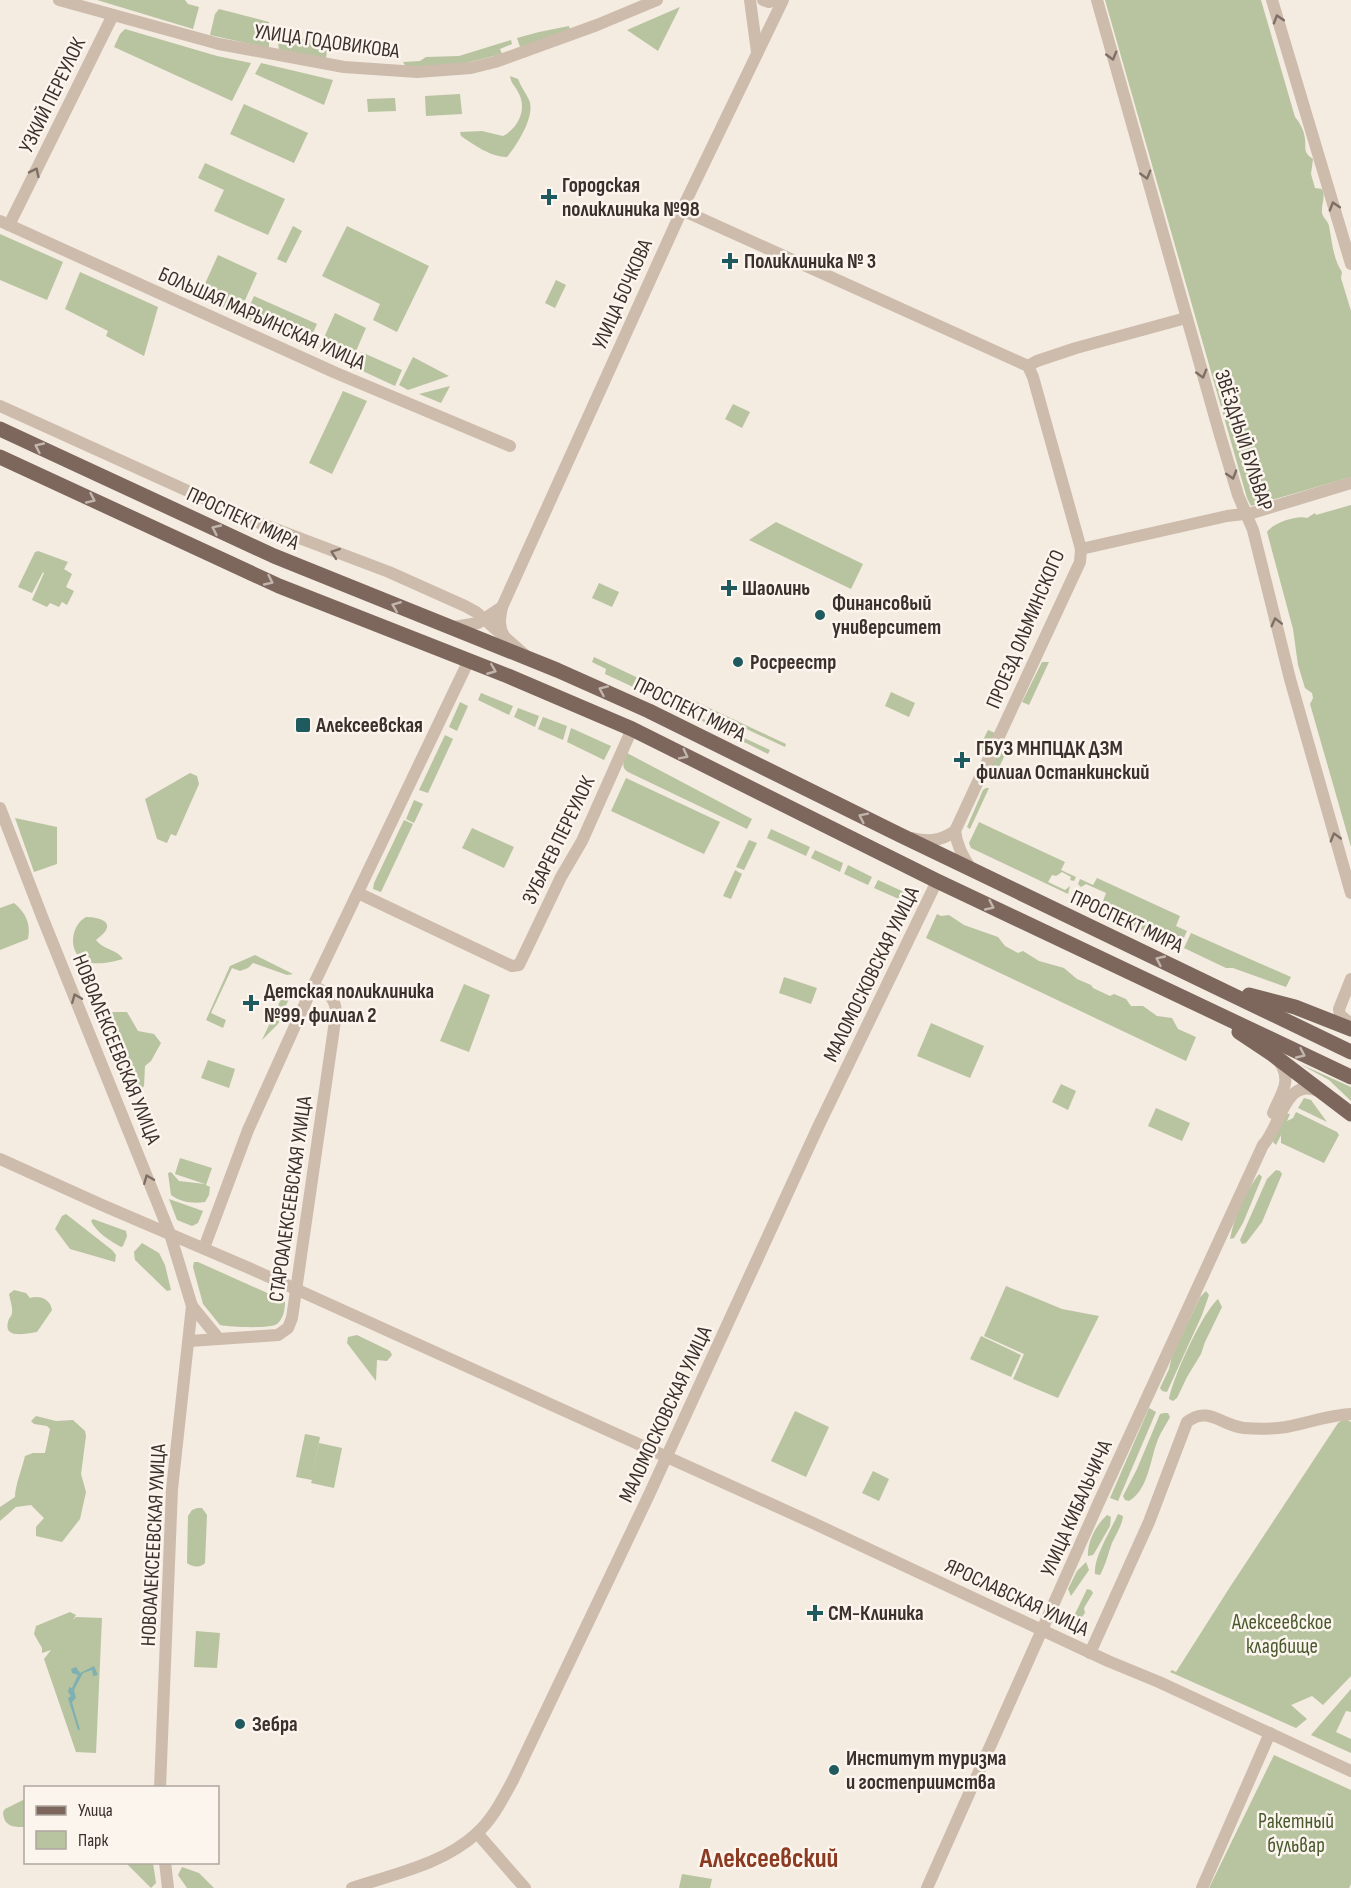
<svg xmlns="http://www.w3.org/2000/svg" width="1351" height="1888" font-family="'Sofia Sans Condensed',sans-serif">
<style>
.green{fill:#b8c4a0}
.water{fill:#7fb0b2}
.lines{fill:none;stroke-linecap:round;stroke-linejoin:round}
.minor{stroke:#cdbbac;stroke-width:12}
.major{stroke:#7d675c;stroke-width:15}
.oneway{stroke:#7d6f65}
.oneway2{stroke:#c2b5ac}
.poi-dot{fill:#1f5a5e;stroke:#fbf5ee;stroke-width:2}
.labels{text-anchor:middle;stroke-width:5;stroke-linejoin:round;paint-order:stroke}
.street-label{font-size:21px;fill:#3b302b;stroke:#fbf5ee}
.poi-label{font-size:21px;font-weight:bold;fill:#3b302b;stroke:#fbf5ee;text-anchor:start}
.park-label{font-size:21px;fill:#4a5a2e;stroke:#fbf5ee}
.district-label{font-size:27px;font-weight:bold;fill:#8c3b22;stroke:#fbf5ee}
</style>
<rect width="100%" height="100%" fill="#f4ebe1"/>
<g class="green">
<polygon points="97,0 185,0 188,4 199,7 193,29"/>
<path d="M1105,0H1261L1295,117C1300,123 1304,130 1305,139C1306,149 1303,152 1313,159L1311,174L1315,188L1322,189C1326,197 1321,205 1322,213C1323,218 1328,221 1329,226C1332,241 1333,259 1342,272L1341,278L1351,311V477L1251,506L1247,498Z"/>
<polygon points="680,7 658,51 627,30"/>
<polygon points="219,9 269,22 269,48 210,35 215,14"/>
<polygon points="569,26 570,30 520,47 517,38 539,32"/>
<polygon points="125,29 217,56 251,63 232,101 114,47 120,34"/>
<polygon points="283,36 328,42 326,58 279,50 278,42"/>
<polygon points="511,40 512,44 500,49 502,54 462,64 406,67 403,62 420,61 426,57 459,56"/>
<polygon points="261,63 333,80 324,105 255,74"/>
<path d="M510,76L518,79C521,87 526,93 529,100C536,115 517,145 507,157C491,157 474,145 461,136L460,132L482,131L503,136C518,128 528,109 518,92C515,85 511,84 510,76Z"/>
<polygon points="460,94 462,114 426,116 425,96"/>
<polygon points="395,98 396,111 368,112 367,99"/>
<polygon points="244,104 308,133 294,163 230,134"/>
<polygon points="205,163 285,199 268,235 214,211 224,190 198,178"/>
<polygon points="293,226 302,231 286,263 277,259"/>
<polygon points="347,226 429,266 397,332 373,320 380,304 322,276"/>
<polygon points="0,234 63,262 47,300 0,280"/>
<polygon points="218,255 257,273 239,314 199,297"/>
<polygon points="80,272 158,307 144,356 106,336 108,331 65,309"/>
<polygon points="556,280 566,285 555,308 545,303"/>
<polygon points="254,296 317,324 307,346 244,318"/>
<polygon points="335,313 366,328 350,365 318,351"/>
<polygon points="361,352 402,370 395,386 354,367"/>
<polygon points="413,357 449,376 408,390 399,385"/>
<polygon points="450,386 441,403 419,394"/>
<polygon points="343,391 367,401 332,474 309,463"/>
<polygon points="733,404 750,412 742,428 725,419"/>
<path d="M1351,505V847L1310,704L1313,698L1312,693L1305,688L1298,665L1293,629L1267,532C1273,523 1297,515 1307,518L1315,513L1316,515Z"/>
<polygon points="776,522 863,564 851,589 749,540"/>
<polygon points="38,551 68,562 64,569 72,574 66,587 74,591 67,605 62,602 59,607 50,603 47,607 32,600 44,573 43,572 32,593 18,587 35,552"/>
<polygon points="599,583 619,592 612,607 592,598"/>
<polygon points="594,657 653,685 649,690 644,692 605,674 606,669 592,662"/>
<polygon points="1042,662 1049,662 1029,705 1022,702"/>
<polygon points="667,688 786,744 785,747 665,691"/>
<polygon points="891,692 915,703 909,717 885,706"/>
<polygon points="481,693 513,706 509,715 478,700"/>
<polygon points="661,699 770,750 768,754 662,701"/>
<polygon points="460,702 468,706 457,731 449,727"/>
<polygon points="518,708 539,716 535,727 514,717"/>
<polygon points="543,717 567,726 563,740 538,729"/>
<polygon points="571,728 611,746 604,760 567,742"/>
<polygon points="988,730 995,733 985,752 977,752"/>
<polygon points="445,735 453,739 428,793 419,790"/>
<polygon points="1002,743 1009,746 995,776 988,773"/>
<path d="M627,753L752,819L747,829L628,772C620,767 624,761 627,753Z"/>
<polygon points="190,773 197,776 199,784 176,836 171,834 167,843 157,839 145,799"/>
<polygon points="626,778 720,822 704,854 611,811"/>
<polygon points="986,788 989,788 970,829 967,827 983,790"/>
<polygon points="414,800 423,804 414,823 406,819"/>
<polygon points="15,818 57,827 57,864 34,872"/>
<polygon points="404,820 413,824 381,892 373,889 374,883"/>
<polygon points="979,822 1065,862 1061,870 1076,877 1074,881 1070,880 1071,877 1062,872 1056,876 1052,875 1048,882 1065,890 1070,886 1068,894 971,848 969,843"/>
<polygon points="472,828 514,847 504,868 462,848"/>
<polygon points="771,829 810,847 806,856 767,838"/>
<polygon points="749,840 757,843 744,870 736,867"/>
<polygon points="815,850 843,863 840,872 811,858"/>
<polygon points="848,865 872,877 868,885 844,874"/>
<polygon points="735,870 742,874 731,899 723,896"/>
<polygon points="1097,878 1180,916 1176,926 1187,931 1180,946 1170,942 1171,939 1161,934 1145,931 1072,896 1077,891 1078,897 1101,907 1106,893 1086,884 1081,887 1078,884 1080,879 1093,885"/>
<polygon points="878,880 904,892 901,900 874,888"/>
<path d="M14,903C26,913 31,924 28,939L0,950V908Z"/>
<polygon points="937,914 941,916 949,915 964,925 998,937 1005,946 1018,953 1023,951 1039,961 1064,968 1077,979 1091,985 1093,988 1110,996 1114,994 1126,999 1131,1006 1143,1006 1157,1016 1172,1018 1178,1029 1196,1037 1186,1061 926,938"/>
<path d="M86,917C95,917 115,920 104,933C101,936 98,938 96,940C103,950 117,949 123,959C112,962 96,966 85,961C67,952 71,925 86,917Z"/>
<polygon points="1191,933 1291,977 1286,987 1233,968 1226,968 1184,948"/>
<polygon points="255,955 293,974 287,975 253,963 248,968 240,971 232,968 211,1013 226,1020 223,1028 206,1020 230,966"/>
<polygon points="784,977 817,988 811,1004 779,993"/>
<polygon points="464,984 490,995 469,1052 440,1041"/>
<polygon points="295,985 278,1024 262,1040 287,986"/>
<path d="M112,1012H127L138,1031L154,1034L161,1043L151,1061L145,1066L144,1086L139,1092L135,1093C123,1078 123,1061 117,1044C111,1032 101,1032 105,1015Z"/>
<polygon points="931,1023 984,1046 970,1078 917,1056"/>
<polygon points="208,1060 235,1069 229,1088 201,1078"/>
<polygon points="1300,1064 1351,1087 1351,1101 1329,1080"/>
<polygon points="1061,1084 1076,1091 1068,1110 1052,1102"/>
<polygon points="1304,1098 1311,1100 1327,1122 1298,1108"/>
<polygon points="1156,1108 1190,1123 1182,1141 1148,1126"/>
<polygon points="1296,1112 1337,1132 1339,1135 1324,1163 1281,1143 1281,1135 1276,1145 1273,1142 1285,1113 1290,1114 1287,1121 1293,1118"/>
<path d="M180,1158L212,1168L206,1185L210,1187L209,1195L205,1202C193,1204 180,1202 171,1195L168,1173L171,1172L179,1181L205,1184L175,1174Z"/>
<polygon points="1276,1170 1280,1171 1282,1174 1262,1222 1246,1243 1242,1244 1240,1240 1267,1179"/>
<path d="M1259,1174L1262,1177L1243,1223L1234,1238L1230,1239C1234,1217 1245,1192 1259,1174Z"/>
<polygon points="169,1199 203,1211 198,1223 192,1226 177,1220"/>
<polygon points="66,1214 112,1250 116,1255 115,1262 70,1249 55,1229 62,1216"/>
<path d="M93,1219L126,1231L127,1236L123,1246L121,1247C110,1241 96,1232 91,1221Z"/>
<polygon points="142,1243 159,1253 165,1265 171,1290 167,1291 135,1260 134,1252"/>
<path d="M194,1262H198L283,1300L285,1302C285,1310 283,1319 277,1324C270,1329 230,1327 220,1325L203,1304L193,1267Z"/>
<polygon points="1006,1286 1062,1309 1099,1316 1058,1398 1013,1379 1024,1354 984,1336"/>
<path d="M14,1290L26,1293L30,1298C40,1295 50,1299 52,1310L37,1332C29,1333 3,1340 8,1322C9,1317 11,1318 12,1313C13,1308 10,1300 9,1294Z"/>
<polygon points="1206,1291 1209,1295 1202,1315 1167,1392 1162,1391 1160,1388 1169,1369 1172,1356 1200,1297"/>
<path d="M1218,1299L1222,1307L1205,1342L1201,1354L1187,1377L1177,1398L1173,1401L1169,1399C1173,1378 1202,1313 1218,1299Z"/>
<polygon points="357,1335 390,1351 392,1355 387,1361 377,1360 376,1381 347,1343 348,1337"/>
<polygon points="981,1336 1021,1355 1011,1377 970,1359"/>
<polygon points="1149,1408 1156,1412 1118,1501 1110,1498"/>
<polygon points="795,1411 829,1427 806,1477 771,1461"/>
<path d="M1164,1413H1168L1170,1417C1166,1425 1160,1433 1157,1442C1150,1461 1148,1490 1129,1501L1125,1500L1123,1496L1137,1469L1160,1414Z"/>
<path d="M36,1416L56,1421L73,1420L85,1431L86,1436L81,1474L86,1492L80,1519L62,1542L36,1536V1527L44,1518L31,1505L16,1507L0,1521V1507L15,1497C15,1486 22,1469 25,1456L33,1453H45L50,1429L47,1426L34,1424L31,1421Z"/>
<polygon points="1345,1418 1351,1422 1351,1676 1323,1705 1312,1696 1291,1705 1307,1719 1296,1728 1170,1672 1172,1670 1176,1672 1230,1587 1338,1423"/>
<polygon points="305,1434 320,1437 312,1477 319,1443 342,1448 334,1488 311,1483 312,1480 296,1477"/>
<polygon points="873,1471 889,1479 879,1501 862,1493"/>
<path d="M197,1508H202L207,1515L205,1563C201,1568 192,1567 187,1563L188,1516L192,1510Z"/>
<path d="M1118,1514L1123,1516C1122,1526 1116,1534 1112,1543C1108,1554 1106,1564 1100,1575L1095,1574C1093,1558 1111,1530 1118,1514Z"/>
<path d="M1107,1515L1111,1517L1110,1526L1095,1552L1093,1555L1088,1556C1087,1542 1096,1525 1107,1515Z"/>
<polygon points="1086,1562 1089,1570 1071,1596 1068,1589 1077,1571"/>
<polygon points="1087,1589 1091,1590 1093,1593 1084,1608 1085,1613 1074,1627 1070,1626 1069,1622 1076,1612"/>
<polygon points="70,1612 76,1615 73,1620 76,1617 102,1618 96,1753 76,1752 44,1659 51,1650 42,1653 42,1648 34,1634 36,1626"/>
<polygon points="196,1631 220,1633 217,1668 194,1667"/>
<polygon points="1351,1689 1351,1712 1346,1711 1336,1732 1351,1739 1351,1753 1311,1735"/>
<polygon points="1274,1755 1351,1790 1351,1884 1349,1888 1209,1888"/>
<path d="M25,1799V1827C13,1827 4,1827 3,1812L5,1809Z"/>
<polygon points="126,1863 153,1863 156,1883 151,1888"/>
<polygon points="182,1867 199,1873 214,1888 187,1888 178,1875"/>
<polygon points="682,1874 712,1879 710,1888 679,1888"/>
</g>
<polygon class="water" points="94,1666 98,1675 93,1676 92,1670 83,1673 74,1690 76,1698 72,1702 80,1730 78,1730 68,1698 71,1696 68,1692 69,1687 72,1688 78,1675 72,1673 71,1669 76,1667 80,1673"/>
<g class="lines">
<g class="minor">
<polyline points="59,0 219,44 344,67 417,72 471,68 495,62 597,25 657,0"/>
<polyline points="750,0 757,52"/>
<polyline points="763,0 769,2 775,0"/>
<polyline points="1097,0 1220,435 1238,495 1253,530 1290,679 1351,893"/>
<polyline points="1272,0 1351,264"/>
<path d="M682,210L1028,366L1033,377L1081,549L1080,562L955,831C941,841 929,842 912,838"/>
<polyline points="0,221 336,373 510,446"/>
<polyline points="9,225 113,15"/>
<polyline points="1028,366 1037,361 1076,348 1186,318"/>
<polyline points="0,406 252,520 389,572 465,606 476,612 525,655"/>
<polyline points="1081,549 1227,516 1252,513 1351,483"/>
<polyline points="454,627 478,623 502,607"/>
<path d="M504,636C498,626 500,618 502,607L686,201L783,0"/>
<polyline points="0,808 43,919 170,1234 192,1306 172,1489 160,1788"/>
<path d="M955,831C957,847 963,858 972,870"/>
<polyline points="358,893 512,966 519,965 561,877 582,841 632,729"/>
<polyline points="1351,979 1339,1009 1340,1015 1351,1024"/>
<path d="M1273,1113C1282,1092 1293,1080 1278,1060"/>
<polyline points="0,1159 102,1205 249,1268 813,1523 1108,1661 1159,1682 1351,1771"/>
<polyline points="204,1248 248,1130 313,986 469,660"/>
<polyline points="192,1306 219,1339"/>
<path d="M189,1341L278,1335L288,1328L292,1318L336,1014C336,997 328,993 313,986"/>
<path d="M1090,1653L1149,1522L1187,1422C1208,1405 1222,1426 1244,1428C1257,1429 1273,1429 1286,1427C1308,1423 1329,1415 1351,1414"/>
<polyline points="477,1833 525,1888"/>
<polyline points="165,1862 168,1888"/>
<path d="M352,1888C394,1874 444,1864 477,1833C493,1819 503,1798 513,1780L648,1497L818,1127L937,881"/>
<path d="M927,1888L1099,1502L1263,1145C1280,1128 1285,1076 1318,1091"/>
<polyline points="1202,1888 1270,1733"/>
</g>
<g class="major">
<polyline points="0,429 274,556 557,670 649,711 900,835 1351,1052"/>
<polyline points="0,457 279,586 508,676 632,729 937,881 1351,1077"/>
<polyline points="1249,995 1295,1007 1351,1029"/>
<polyline points="1239,1032 1272,1054 1351,1114"/>
</g>
</g>
<defs><path id="oneway-chevron" d="M-2-3.5L2.5 0L-2 3.5" fill="none" stroke-width="1.6" stroke-linecap="round" stroke-linejoin="round" transform="scale(1.5)"/></defs>
<g class="oneway">
<use href="#oneway-chevron" transform="translate(1278 19) rotate(-107)"/>
<use href="#oneway-chevron" transform="translate(1112 56) rotate(74)"/>
<use href="#oneway-chevron" transform="translate(35 172) rotate(-64)"/>
<use href="#oneway-chevron" transform="translate(1146 175) rotate(74)"/>
<use href="#oneway-chevron" transform="translate(1334 206) rotate(-107)"/>
<use href="#oneway-chevron" transform="translate(1202 374) rotate(74)"/>
<use href="#oneway-chevron" transform="translate(1232 475) rotate(73)"/>
<use href="#oneway-chevron" transform="translate(335 553) rotate(-160)"/>
<use href="#oneway-chevron" transform="translate(1276 622) rotate(-104)"/>
<use href="#oneway-chevron" transform="translate(1335 837) rotate(-106)"/>
<use href="#oneway-chevron" transform="translate(76 998) rotate(-112)"/>
<use href="#oneway-chevron" transform="translate(148 1179) rotate(-112)"/>
</g>
<g class="oneway2">
<use href="#oneway-chevron" transform="translate(39 447) rotate(-155)"/>
<use href="#oneway-chevron" transform="translate(91 499) rotate(25)"/>
<use href="#oneway-chevron" transform="translate(216 529) rotate(-155)"/>
<use href="#oneway-chevron" transform="translate(269 581) rotate(25)"/>
<use href="#oneway-chevron" transform="translate(396 606) rotate(-158)"/>
<use href="#oneway-chevron" transform="translate(492 670) rotate(22)"/>
<use href="#oneway-chevron" transform="translate(603 690) rotate(-156)"/>
<use href="#oneway-chevron" transform="translate(684 755) rotate(27)"/>
<use href="#oneway-chevron" transform="translate(863 817) rotate(-154)"/>
<use href="#oneway-chevron" transform="translate(990 906) rotate(25)"/>
<use href="#oneway-chevron" transform="translate(1160 960) rotate(-155)"/>
<use href="#oneway-chevron" transform="translate(1301 1054) rotate(25)"/>
</g>
<g class="poi-dot">
<path d="M546 188h6v6h6v6h-6v6h-6v-6h-6v-6h6z"/>
<path d="M727 252h6v6h6v6h-6v6h-6v-6h-6v-6h6z"/>
<path d="M726 579h6v6h6v6h-6v6h-6v-6h-6v-6h6z"/>
<circle cx="820" cy="615" r="6"/>
<circle cx="738" cy="662" r="6"/>
<rect x="295" y="717" width="16" height="16" rx="3"/>
<path d="M959 751h6v6h6v6h-6v6h-6v-6h-6v-6h6z"/>
<path d="M248 994h6v6h6v6h-6v6h-6v-6h-6v-6h6z"/>
<path d="M812 1604h6v6h6v6h-6v6h-6v-6h-6v-6h6z"/>
<circle cx="240" cy="1724" r="6"/>
<circle cx="834" cy="1770" r="6"/>
</g>
<g class="labels">
<g class="street-label">
<text transform="translate(327 41) rotate(8)" y="7">УЛИЦА ГОДОВИКОВА</text>
<text transform="translate(52 95) rotate(-64)" y="7">УЗКИЙ ПЕРЕУЛОК</text>
<text transform="translate(622 294) rotate(-66)" y="7">УЛИЦА БОЧКОВА</text>
<text transform="translate(262 318) rotate(24)" y="7">БОЛЬШАЯ МАРЬИНСКАЯ УЛИЦА</text>
<text transform="translate(1244 440) rotate(72)" y="7">ЗВЁЗДНЫЙ БУЛЬВАР</text>
<text transform="translate(243 518) rotate(25)" y="7">ПРОСПЕКТ МИРА</text>
<text transform="translate(1025 629) rotate(-67)" y="7">ПРОЕЗД ОЛЬМИНСКОГО</text>
<text transform="translate(690 709) rotate(26)" y="7">ПРОСПЕКТ МИРА</text>
<text transform="translate(558 840) rotate(-64)" y="7">ЗУБАРЕВ ПЕРЕУЛОК</text>
<text transform="translate(1127 921) rotate(25)" y="7">ПРОСПЕКТ МИРА</text>
<text transform="translate(871 974) rotate(-64)" y="7">МАЛОМОСКОВСКАЯ УЛИЦА</text>
<text transform="translate(117 1049) rotate(68)" y="7">НОВОАЛЕКСЕЕВСКАЯ УЛИЦА</text>
<text transform="translate(290 1199) rotate(-82)" y="7">СТАРОАЛЕКСЕЕВСКАЯ УЛИЦА</text>
<text transform="translate(665 1414) rotate(-65)" y="7">МАЛОМОСКОВСКАЯ УЛИЦА</text>
<text transform="translate(1076 1508) rotate(-66)" y="7">УЛИЦА КИБАЛЬЧИЧА</text>
<text transform="translate(153 1545) rotate(-87)" y="7">НОВОАЛЕКСЕЕВСКАЯ УЛИЦА</text>
<text transform="translate(1017 1597) rotate(25)" y="7">ЯРОСЛАВСКАЯ УЛИЦА</text>
</g>
<g class="poi-label">
<text x="562" y="192">Городская<tspan x="562" dy="24">поликлиника №98</tspan></text>
<text x="744" y="268">Поликлиника № 3</text>
<text x="742" y="595">Шаолинь</text>
<text x="832" y="610">Финансовый<tspan x="832" dy="24">университет</tspan></text>
<text x="750" y="669">Росреестр</text>
<text x="316" y="732">Алексеевская</text>
<text x="976" y="755">ГБУЗ МНПЦДК ДЗМ<tspan x="976" dy="24">филиал Останкинский</tspan></text>
<text x="264" y="998">Детская поликлиника<tspan x="264" dy="24">№99, филиал 2</tspan></text>
<text x="828" y="1620">СМ-Клиника</text>
<text x="252" y="1731">Зебра</text>
<text x="846" y="1765">Институт туризма<tspan x="846" dy="24">и гостеприимства</tspan></text>
</g>
<g class="park-label">
<text x="1282" y="1629">Алексеевское<tspan x="1282" dy="24">кладбище</tspan></text>
<text x="1296" y="1828">Ракетный<tspan x="1296" dy="24">бульвар</tspan></text>
</g>
<g class="district-label">
<text x="769" y="1867">Алексеевский</text>
</g>
</g>
<rect x="24" y="1786" width="195" height="78" fill="#fbf5ee" stroke="#aea6a0" stroke-width="1.5"/>
<rect x="36" y="1806" width="30" height="9" fill="#7d675c" stroke="#aea6a0" stroke-width="1.5"/>
<text x="78" y="1816" font-size="18" fill="#3b302b">Улица</text>
<rect x="36" y="1831" width="30" height="18" fill="#b8c4a0" stroke="#aea6a0" stroke-width="1.5"/>
<text x="78" y="1846" font-size="18" fill="#3b302b">Парк</text>
</svg>
